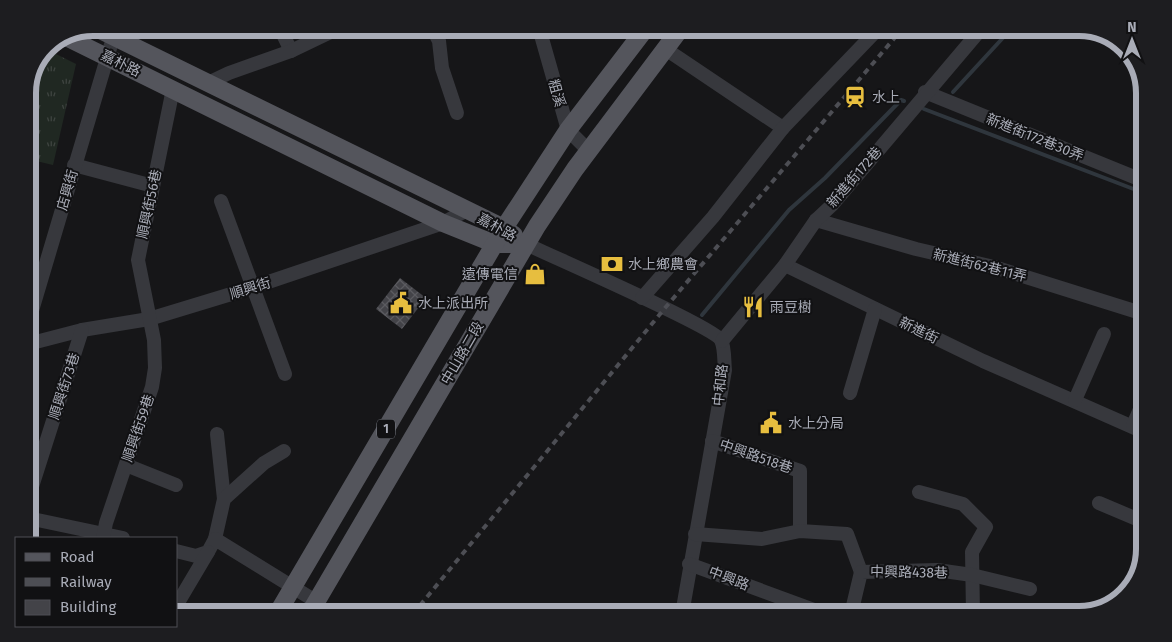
<svg xmlns="http://www.w3.org/2000/svg" width="1172" height="642" font-family="'Fira Sans','Noto Sans TC',sans-serif">
<style>
.grass{fill:url(#grass-tufts)}
.lines{fill:none;stroke-linecap:round;stroke-linejoin:round}
.stream{stroke:#2f363d;stroke-width:4}
.building{fill:url(#building-cross-hatch)}
.minor{stroke:#37383d;stroke-width:14}
.major{stroke:#54555c;stroke-width:18}
.rail{stroke:#4d4e54;stroke-width:4;stroke-dasharray:6 5;stroke-linecap:butt}
.labels{text-anchor:middle;stroke-width:4;stroke-linejoin:round;paint-order:stroke}
.shield{fill:#111113;stroke:#7b7e86;stroke-width:1}
.shield-label{font-size:12px;font-weight:bold;fill:#a9acb7}
.street-label{font-size:14px;fill:#a9acb7;stroke:#111113}
.poi-label{font-size:14px;fill:#a9acb7;stroke:#111113;text-anchor:start}
.rim{fill:none;stroke:#a9acb7;stroke-width:6}
</style>
<defs>
<pattern id="grass-tufts" width="24" height="20" patternUnits="userSpaceOnUse" patternTransform="scale(1.25)"><rect width="24" height="20" fill="#202822"/><path d="M3 7l-1-3M5 7V3M7 7l1-3M15 17l-1-3M17 17v-4M19 17l1-3" fill="none" stroke="#3e4440"/></pattern>
<pattern id="building-cross-hatch" width="8" height="8" patternUnits="userSpaceOnUse" patternTransform="scale(1.25)"><rect width="8" height="8" fill="#434348"/><path d="M0 0l8 8M0 8l8-8" fill="none" stroke="#5b5b60"/></pattern>
</defs>
<rect width="100%" height="100%" fill="#161618"/>
<polygon class="grass" points="46,49 76,64 53,165 28,159 28,89"/>
<g class="lines">
<g class="stream">
<polyline points="953,92 1012,28"/>
<polyline points="924,109 1144,193"/>
<polyline points="702,315 789,210 825,178 901,100 904,101"/>
</g>
</g>
<polygon class="building" points="400,278 426,298 402,329 376,309"/>
<g class="lines">
<g class="minor">
<polyline points="280,28 291,51"/>
<polyline points="432,28 439,41 442,68 457,113"/>
<polyline points="539,28 568,130 589,151"/>
<polyline points="664,48 783,128"/>
<polyline points="208,83 229,73 291,51 339,28"/>
<polyline points="925,92 1144,181"/>
<polyline points="74,165 153,186"/>
<polyline points="221,201 285,374"/>
<polyline points="816,220 916,249 994,267 1144,314"/>
<path d="M526,244C553,257 712,326 721,340C725,348 724,362 725,370L682,614"/>
<polyline points="785,265 983,361 1144,432"/>
<polyline points="642,298 713,217 783,128 879,28"/>
<polyline points="28,324 116,28"/>
<polyline points="722,341 785,265 816,220 832,205 982,28"/>
<polyline points="28,344 82,330 149,319 251,288 443,223 465,211"/>
<polyline points="850,393 875,309"/>
<polyline points="1075,400 1104,334"/>
<polyline points="1133,425 1144,400"/>
<polyline points="217,434 224,499"/>
<polyline points="712,441 800,471 800,531"/>
<polyline points="126,465 176,485"/>
<polyline points="919,492 963,504 986,527 972,552 973,614"/>
<polyline points="28,499 82,330"/>
<polyline points="1099,503 1144,522"/>
<polyline points="28,518 123,538"/>
<polyline points="695,534 762,539 800,531 847,534 861,572"/>
<polyline points="103,538 106,523 152,387 155,368 154,340 138,260 173,89"/>
<polyline points="215,539 224,499 264,463 284,451"/>
<polyline points="176,551 196,556 208,552 215,539 317,602"/>
<polyline points="689,564 825,614"/>
<polyline points="176,606 208,552"/>
<polyline points="851,614 861,572 937,570 972,575 1030,589"/>
</g>
<g class="major">
<polyline points="96,28 504,228 514,235"/>
<polyline points="68,38 443,223 495,244 526,244"/>
<polyline points="277,614 504,228 568,130 646,28"/>
<polyline points="309,614 537,226 575,169 681,28"/>
</g>
<polyline class="rail" points="413,614 665,308 903,28"/>
</g>
<defs>
<g id="station-bare" transform="scale(1.725)"><path d="M-3-6H3Q5-6 5-4V2Q5 4 3 4L4.5 6H3L1.5 4h-3L-3 6H-4.5L-3 4Q-5 4-5 2V-4Q-5-6-3-6ZM-3.5-4v3h7v-3ZM-3.5 1v1.5H-2V1ZM2 1v1.5H3.5V1Z" fill="#e7be3f" stroke="#111113" stroke-width="2.5" paint-order="stroke"/></g>
<g id="bank-bare" transform="scale(1.725)"><path d="M-6-4H6V4H-6ZM0-2.3a2.3 2.3 0 1 0 0 4.6a2.3 2.3 0 1 0 0-4.6Z" fill="#e7be3f" stroke="#111113" stroke-width="2.5" paint-order="stroke"/></g>
<g id="shop-bare" transform="scale(1.725)"><path d="M-5-2.5h2.3a2.7 3.5 0 0 1 5.4 0H5L5.5 6h-11ZM-1.5-2.5h3a1.5 2.3 0 0 0-3 0Z" fill="#e7be3f" stroke="#111113" stroke-width="2.5" paint-order="stroke"/></g>
<g id="civic-bare" transform="scale(1.725)"><path d="M-.6-6.5H3V-4.5H.6V-3L4-1V1h2V6H-6V1h2V-1L-.6-3ZM-1.2 2.5V6h2.4V2.5Z" fill="#e7be3f" stroke="#111113" stroke-width="2.5" paint-order="stroke"/></g>
<g id="restaurant-bare" transform="scale(1.725)"><path d="M-5-6h1v4h1v-4h1v4h1v-4h1v5L-1.5 .5V6h-2V.5L-5-1ZM5-6V6H3V1.5H1.5Q1.5-4 5-6Z" fill="#e7be3f" stroke="#111113" stroke-width="2.5" paint-order="stroke"/></g>
</defs>
<g fill-rule="evenodd">
<use href="#station-bare" x="855" y="97"/>
<use href="#bank-bare" x="612" y="264"/>
<use href="#shop-bare" x="535" y="274"/>
<use href="#civic-bare" x="401" y="303"/>
<use href="#restaurant-bare" x="753" y="307"/>
<use href="#civic-bare" x="771" y="423"/>
</g>
<g class="labels">
<rect class="shield" x="377" y="419.5" width="18" height="19" rx="4"/>
<g class="shield-label">
<text x="386" y="433">1</text>
</g>
<g class="street-label">
<text transform="translate(121 63) rotate(26)" y="5">嘉朴路</text>
<text transform="translate(557 93) rotate(75)" y="5">粗溪</text>
<text transform="translate(1035 137) rotate(22)" y="5">新進街172巷30弄</text>
<text transform="translate(854 177) rotate(-49)" y="5">新進街172巷</text>
<text transform="translate(67 190) rotate(-74)" y="5">店興街</text>
<text transform="translate(149 204) rotate(-78)" y="5">順興街56巷</text>
<text transform="translate(497 227) rotate(29)" y="5">嘉朴路</text>
<text transform="translate(980 265) rotate(14)" y="5">新進街62巷11弄</text>
<text transform="translate(250 288) rotate(-17)" y="5">順興街</text>
<text transform="translate(919 330) rotate(26)" y="5">新進街</text>
<text transform="translate(462 353) rotate(-60)" y="5">中山路二段</text>
<text transform="translate(720 385) rotate(-84)" y="5">中和路</text>
<text transform="translate(64 386) rotate(-72)" y="5">順興街73巷</text>
<text transform="translate(138 428) rotate(-71)" y="5">順興街59巷</text>
<text transform="translate(756 456) rotate(19)" y="5">中興路518巷</text>
<text transform="translate(909 572) rotate(1)" y="5">中興路438巷</text>
<text transform="translate(729 578) rotate(21)" y="5">中興路</text>
</g>
<g class="poi-label">
<text x="872" y="102">水上</text>
<text x="628" y="269">水上鄉農會</text>
<text x="518" y="279" text-anchor="end">遠傳電信</text>
<text x="418" y="308">水上派出所</text>
<text x="770" y="312">雨豆樹</text>
<text x="788" y="428">水上分局</text>
</g>
</g>
<path d="M0 0H1172V642H0ZM93 36H1079A57 57 0 0 1 1136 93V549A57 57 0 0 1 1079 606H93A57 57 0 0 1 36 549V93A57 57 0 0 1 93 36Z" fill="#1d1d20" fill-rule="evenodd"/>
<path class="rim" d="M93 36H1079A57 57 0 0 1 1136 93V549A57 57 0 0 1 1079 606H93A57 57 0 0 1 36 549V93A57 57 0 0 1 93 36Z"/>
<rect x="15" y="537" width="162" height="90" fill="#111113" stroke="#4e4f55"/>
<rect x="25" y="553" width="25" height="8" fill="#54555c" stroke="#4e4f55"/>
<text x="60" y="562" font-size="15" fill="#a9acb7">Road</text>
<rect x="25" y="578" width="25" height="8" fill="#4d4e54" stroke="#4e4f55"/>
<text x="60" y="587" font-size="15" fill="#a9acb7">Railway</text>
<rect x="25" y="600" width="25" height="15" fill="#434348" stroke="#4e4f55"/>
<text x="60" y="612" font-size="15" fill="#a9acb7">Building</text>
<g transform="translate(1132 40)" stroke="#111113" stroke-width="4" paint-order="stroke">
<path d="M0-4L9 19L0 12L-9 19Z" fill="#a9acb7"/>
<text y="-8" font-size="14" font-weight="bold" text-anchor="middle" fill="#a9acb7">N</text>
</g>
</svg>
